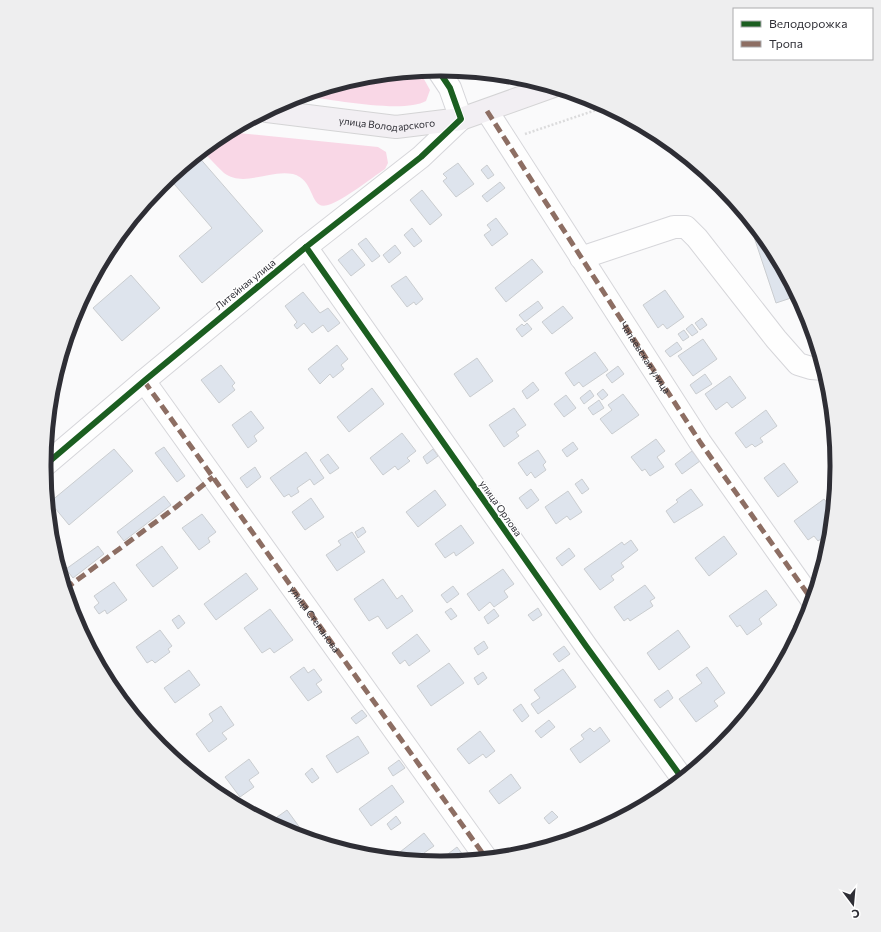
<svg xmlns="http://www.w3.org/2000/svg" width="881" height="932" font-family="Commissioner,sans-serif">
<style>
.green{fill:#f9d7e6}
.building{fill:#dee4ed;stroke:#cacdd0}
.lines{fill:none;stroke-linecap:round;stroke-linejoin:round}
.minor-casing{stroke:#d6d6da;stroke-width:24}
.major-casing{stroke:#d4d4d5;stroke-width:24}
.path{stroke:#dbdbdc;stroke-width:2.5;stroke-dasharray:2 2;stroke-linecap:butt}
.minor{stroke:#fefefe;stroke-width:22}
.major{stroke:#f2eff3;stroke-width:22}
.quiet{stroke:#8d6e63;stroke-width:5;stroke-dasharray:10 5;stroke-linecap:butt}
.cycleway-casing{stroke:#fff;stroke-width:8}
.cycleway{stroke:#1b5e20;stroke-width:6}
.labels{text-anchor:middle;stroke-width:3;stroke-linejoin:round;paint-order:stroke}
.street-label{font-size:10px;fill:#2e2e35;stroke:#fff}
.rim{fill:none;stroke:#2e2e35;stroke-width:5}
</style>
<rect width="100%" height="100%" fill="#fafafb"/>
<g class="green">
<path d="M420,72L430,90L426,101C403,114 331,99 302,96L363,77Z"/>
<path d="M228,132L378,147L386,152L388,163L385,169C370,179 344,200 328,205C309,211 316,180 293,174C270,169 244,188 224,173C216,166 210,158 202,151Z"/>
</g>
<g class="building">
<polygon points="197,155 263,231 202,283 179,256 212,228 169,178"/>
<polygon points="458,163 474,184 456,197 443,181 447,178 443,174"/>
<polygon points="487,165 494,175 488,179 481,170"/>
<polygon points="500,182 505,188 487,202 482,196"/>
<polygon points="422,190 442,215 430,225 410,200"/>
<polygon points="496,218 508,234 492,246 484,235 491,230 487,225"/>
<polygon points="748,219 770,246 797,296 776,303"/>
<polygon points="412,228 422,241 414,247 404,235"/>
<polygon points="366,238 380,256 372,262 358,244"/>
<polygon points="395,245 401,253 389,263 383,255"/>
<polygon points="352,249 365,265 351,276 338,260"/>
<polygon points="532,259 543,272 506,302 495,288"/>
<polygon points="131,275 160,308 122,341 93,308"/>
<polygon points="406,276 423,299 416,305 414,302 407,307 391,286"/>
<polygon points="665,290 684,317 667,329 663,324 658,328 643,305"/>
<polygon points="303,292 320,313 328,308 340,323 328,332 323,325 312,333 304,323 297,329 294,325 297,322 285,306"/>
<polygon points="538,301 543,308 525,322 519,315"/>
<polygon points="563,306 573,318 552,334 542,322"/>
<polygon points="702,318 707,325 700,330 695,323"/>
<polygon points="527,323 532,329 522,337 516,329 522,324 524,326"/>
<polygon points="692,324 698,332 692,336 686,329"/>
<polygon points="684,330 689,337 683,341 678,334"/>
<polygon points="703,339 717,359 693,376 678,356"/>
<polygon points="677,342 682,349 670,357 665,351"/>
<polygon points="337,345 348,359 341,365 344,369 333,378 330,374 320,384 308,369"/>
<polygon points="595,352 608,370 583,387 579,382 574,386 565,373"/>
<polygon points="477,358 493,381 470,397 454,374"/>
<polygon points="221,365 235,383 232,386 235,390 219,403 201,380"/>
<polygon points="618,366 624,374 612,383 606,375"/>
<polygon points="705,374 712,384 696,394 690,385"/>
<polygon points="730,376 746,398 732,408 727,402 716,410 705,394"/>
<polygon points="533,382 539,390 527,399 522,391"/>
<polygon points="372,388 384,404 349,432 337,417"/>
<polygon points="603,389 608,395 602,400 597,394"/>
<polygon points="590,390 594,396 584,404 580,398"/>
<polygon points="623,394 639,415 612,434 600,419 612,410 608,405"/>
<polygon points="566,395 576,408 564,417 554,404"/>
<polygon points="599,400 604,408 593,415 588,408"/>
<polygon points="514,408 526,425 516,432 519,436 504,447 489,425"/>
<polygon points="766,410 777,426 760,438 763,442 755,447 752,444 746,448 735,433"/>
<polygon points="251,411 264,428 254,436 257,441 248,448 232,425"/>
<polygon points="402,433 416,451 407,458 410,461 398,470 395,466 383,475 370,458"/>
<polygon points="656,439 665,451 657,457 664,467 650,476 645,469 642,471 631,457"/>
<polygon points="573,442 578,449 567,457 562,450"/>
<polygon points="164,447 185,476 177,482 155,453"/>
<polygon points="114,449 133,471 69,525 50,502"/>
<polygon points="433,449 438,456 427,464 423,457"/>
<polygon points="538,450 546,462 543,465 546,470 535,478 531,472 527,476 518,463"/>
<polygon points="692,451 700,461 682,474 675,464"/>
<polygon points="306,452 324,478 314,485 310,479 297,488 299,492 291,497 289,494 284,497 270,478"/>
<polygon points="328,454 339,468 330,474 320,460"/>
<polygon points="784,463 798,482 778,497 764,478"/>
<polygon points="255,467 261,477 247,488 240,478"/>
<polygon points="582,479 589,489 582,494 575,484"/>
<polygon points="531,489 539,500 527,509 519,498"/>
<polygon points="691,489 703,505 674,523 666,511 678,502 676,500"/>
<polygon points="435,490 446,505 418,527 406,512"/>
<polygon points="568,491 582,512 570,520 567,516 556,524 545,507"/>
<polygon points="164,496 171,505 124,541 117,532"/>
<polygon points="311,498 324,517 305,530 292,512"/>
<polygon points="824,499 833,510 831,524 828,526 831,532 818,541 814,536 808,540 794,521"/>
<polygon points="202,514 216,532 208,538 210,542 199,550 182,528"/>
<polygon points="461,525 474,543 456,556 454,552 445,558 435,544"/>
<polygon points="363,527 366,532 358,538 355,532"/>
<polygon points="352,532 365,552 337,571 326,555 341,545 338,541"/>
<polygon points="724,536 737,554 709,576 695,558"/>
<polygon points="631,540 638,550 621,563 624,567 611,576 614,580 600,590 584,569 622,542 624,545"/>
<polygon points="98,546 104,554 73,578 66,569"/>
<polygon points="162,546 178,568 153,587 136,565"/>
<polygon points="569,548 575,556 562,566 556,558"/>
<polygon points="503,569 514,584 504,591 508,597 494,607 490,602 479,611 467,594"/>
<polygon points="246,573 258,589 216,620 204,604"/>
<polygon points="383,579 397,599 402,595 413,611 387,629 378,616 369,621 354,599"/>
<polygon points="114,582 127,600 107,614 105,610 99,614 94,607 99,603 94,596"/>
<polygon points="645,585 655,598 650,601 653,606 630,621 628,618 624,621 614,607"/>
<polygon points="453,586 459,594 447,603 441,595"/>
<polygon points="766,590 777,605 759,619 762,624 747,635 740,625 737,627 729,616"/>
<polygon points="451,608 457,616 451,620 445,612"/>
<polygon points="538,608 542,615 533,621 528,615"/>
<polygon points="270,609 293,640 274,653 270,648 262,653 244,628"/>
<polygon points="494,609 499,616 488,624 484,617"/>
<polygon points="179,615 185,623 178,629 172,620"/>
<polygon points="807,616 807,618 799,633 793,626"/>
<polygon points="160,630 172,646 168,649 170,652 155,663 152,660 147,663 136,647"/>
<polygon points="678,630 690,647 659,670 647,653"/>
<polygon points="417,634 430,651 409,666 405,660 400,664 392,653"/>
<polygon points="484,641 488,648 478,655 474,648"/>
<polygon points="564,646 570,654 559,662 553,654"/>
<polygon points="449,663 464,683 431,706 417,686"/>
<polygon points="304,667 308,673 314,669 322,680 316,684 322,692 308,701 290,677"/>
<polygon points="707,667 725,693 714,701 718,706 696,722 679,699 702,683 696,675"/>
<polygon points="563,669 576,687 538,714 531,704 540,698 534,690"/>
<polygon points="189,670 200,685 175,703 164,688"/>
<polygon points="483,672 487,678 478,685 474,678"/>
<polygon points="668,690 673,698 660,708 654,700"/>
<polygon points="521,704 529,716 522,722 513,710"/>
<polygon points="221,706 234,725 222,733 227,739 209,752 196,734 213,721 209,714"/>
<polygon points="362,710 367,716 356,724 351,718"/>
<polygon points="549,720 555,727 541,738 535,731"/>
<polygon points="600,727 610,741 580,763 570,749 584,739 581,735 590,728 594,732"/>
<polygon points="480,731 495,751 486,758 483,754 469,764 457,749"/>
<polygon points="358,736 369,753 337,773 326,756"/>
<polygon points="249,759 259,773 249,780 254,787 240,797 225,777"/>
<polygon points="399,760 405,768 393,776 388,768"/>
<polygon points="312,768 319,778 312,783 305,774"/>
<polygon points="511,774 521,788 499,804 489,791"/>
<polygon points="392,785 404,802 371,826 359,809"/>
<polygon points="287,810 303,832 299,835 276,826 273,820"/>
<polygon points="552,811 558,817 549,824 544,818"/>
<polygon points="396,816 401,823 391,830 387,824"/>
<polygon points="424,833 434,846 424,853 431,861 413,860 410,856 406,859 400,852"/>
<polygon points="531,843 535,849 522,854 520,850"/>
<polygon points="457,847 463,855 456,861 448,862 444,857"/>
</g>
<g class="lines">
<g class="minor-casing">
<g id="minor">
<path id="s1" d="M487,111L700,442L812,600"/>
<polyline points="306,247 586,646 682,778"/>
<polyline points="581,258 674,227 686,227 697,238 776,339 798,364 811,368 823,369"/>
<path id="s2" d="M144,381L486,858"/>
<polyline points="44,466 144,381 306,247 421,157 461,119 450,88 438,70"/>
</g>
</g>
<g class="major-casing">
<g id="major">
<path id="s3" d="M267,111L396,127L461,119L551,87"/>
</g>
</g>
<polyline class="path" points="525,134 605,107"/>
<use href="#minor" class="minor"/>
<use href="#major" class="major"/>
<g class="quiet">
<polyline points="487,111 700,442 812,600"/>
<polyline points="144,381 486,858"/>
<polyline points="65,589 176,507 213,477"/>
</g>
<g class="cycleway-casing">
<g id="cycleway">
<polyline points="306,247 586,646 682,778"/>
<polyline points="44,466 144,381 306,247 421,157 461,119 450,88 438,70"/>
</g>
</g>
<use href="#cycleway" class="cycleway"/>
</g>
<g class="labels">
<g class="street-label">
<text dy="4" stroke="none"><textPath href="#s3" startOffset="121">улица Володарского</textPath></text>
<text transform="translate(245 284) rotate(-39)" y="4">Литейная улица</text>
<text dy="4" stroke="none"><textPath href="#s1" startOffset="293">Чапаевская улица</textPath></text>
<text transform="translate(501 508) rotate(55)" y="4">улица Орлова</text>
<text dy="4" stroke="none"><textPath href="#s2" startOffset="293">улица Степанова</textPath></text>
</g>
</g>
<path d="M0 0H881V932H0ZM440 76H441A389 389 0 0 1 830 465V467A389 389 0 0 1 441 856H440A389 389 0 0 1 51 467V465A389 389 0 0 1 440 76Z" fill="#eeeeef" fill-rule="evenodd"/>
<path class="rim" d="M440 76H441A389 389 0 0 1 830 465V467A389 389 0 0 1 441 856H440A389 389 0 0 1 51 467V465A389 389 0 0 1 440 76Z"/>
<rect x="733" y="8" width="140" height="52" fill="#ffffff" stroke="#ababae"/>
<rect x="741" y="21" width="20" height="6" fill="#1b5e20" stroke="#ababae"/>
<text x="769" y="28" font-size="12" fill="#2e2e35">Велодорожка</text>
<rect x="741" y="41" width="20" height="6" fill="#8d6e63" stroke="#ababae"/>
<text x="769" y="48" font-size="12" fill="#2e2e35">Тропа</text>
<g transform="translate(853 904) rotate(164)" stroke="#ffffff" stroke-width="3" paint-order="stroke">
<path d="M0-3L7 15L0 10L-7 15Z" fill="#2e2e35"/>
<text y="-6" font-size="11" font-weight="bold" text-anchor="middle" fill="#2e2e35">С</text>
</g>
</svg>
